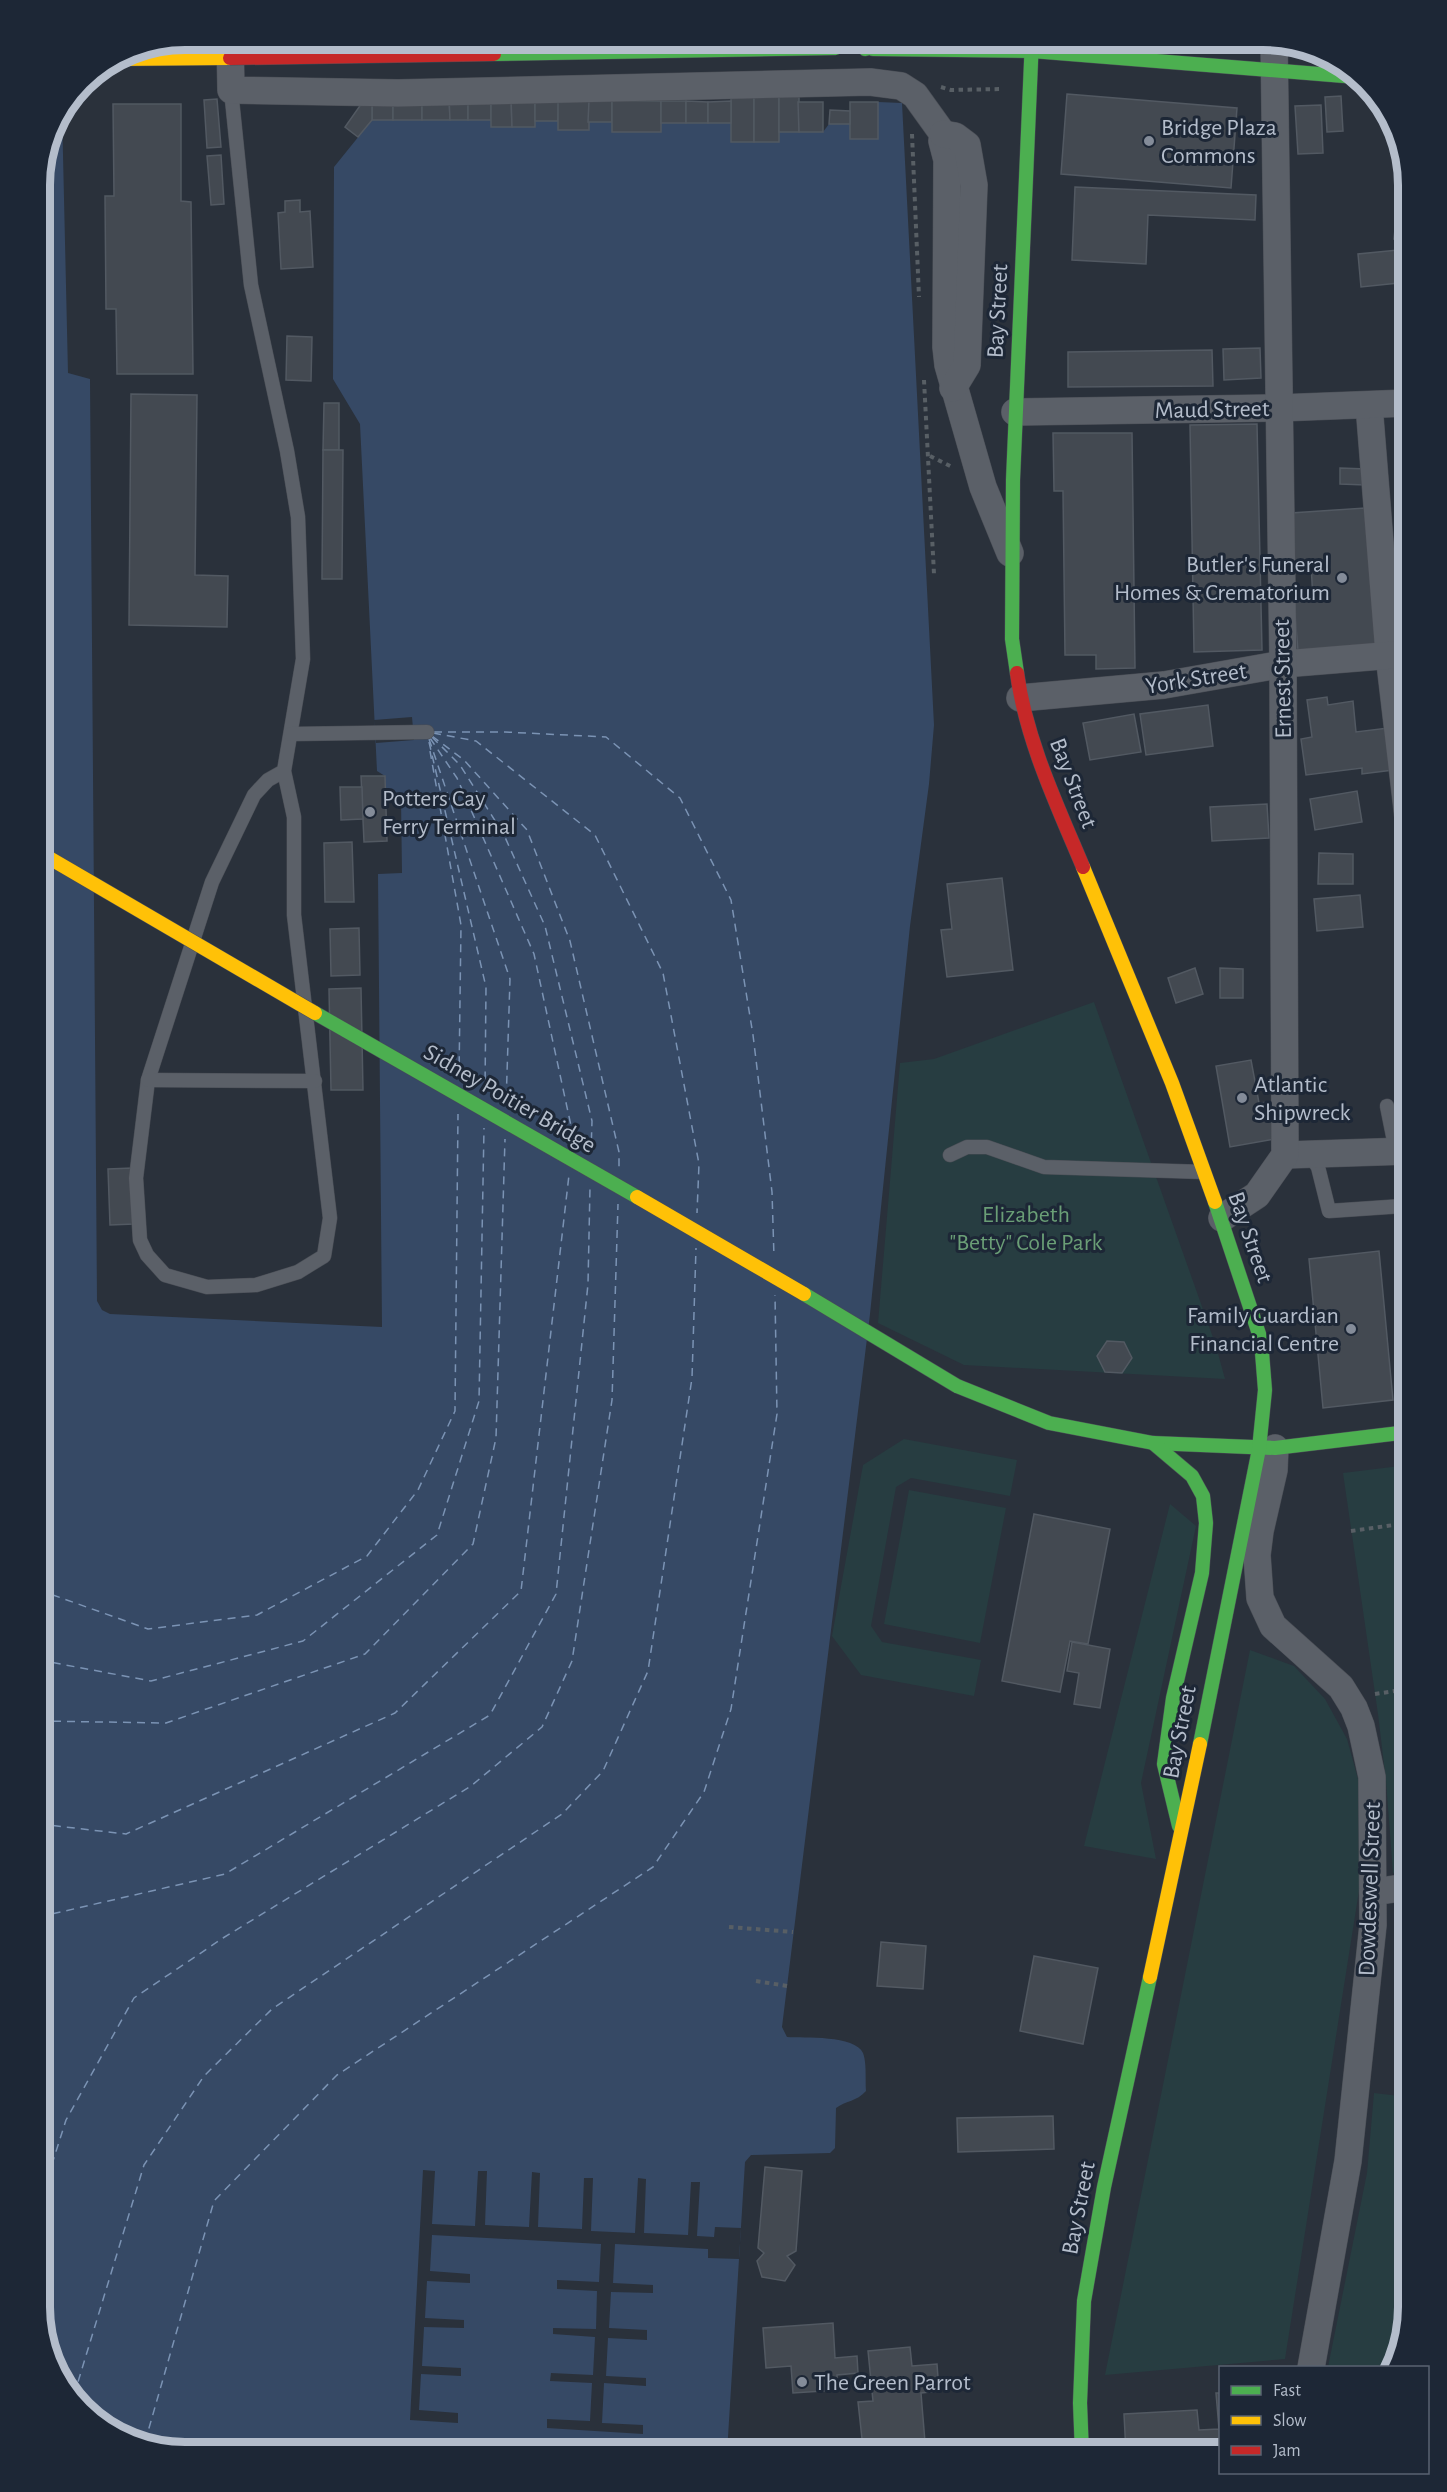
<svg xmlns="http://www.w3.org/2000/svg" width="1447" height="2492" font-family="'Alegreya Sans',sans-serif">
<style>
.green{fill:#273d41}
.water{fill:#364965}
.pier{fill:#2a313b}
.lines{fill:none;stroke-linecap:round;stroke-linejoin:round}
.ferry{stroke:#7b93b4;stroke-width:1.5;stroke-dasharray:8 6;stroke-linecap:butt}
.building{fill:#434951;stroke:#525962;stroke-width:1.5}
.lane-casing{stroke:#494d55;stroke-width:15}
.street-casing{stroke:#494d55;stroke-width:28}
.fast-casing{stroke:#494d55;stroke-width:15}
.slow-casing{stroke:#494d55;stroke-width:15}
.jam-casing{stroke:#494d55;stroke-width:15}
.path{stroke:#585f65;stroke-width:4;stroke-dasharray:4.5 4.5;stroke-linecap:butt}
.lane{stroke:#5b6068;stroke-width:14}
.street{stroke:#5b6068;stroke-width:27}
.fast{stroke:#4caf50;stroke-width:14}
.slow{stroke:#ffc107;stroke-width:14}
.jam{stroke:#c62828;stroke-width:14}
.fast-bridge-casing{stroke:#494d55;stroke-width:15;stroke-linecap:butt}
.slow-bridge-casing{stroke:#494d55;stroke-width:15;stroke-linecap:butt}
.jam-bridge-casing{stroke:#494d55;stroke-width:15;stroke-linecap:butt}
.fast-bridge{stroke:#4caf50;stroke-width:14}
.slow-bridge{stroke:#ffc107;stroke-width:14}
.jam-bridge{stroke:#c62828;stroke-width:14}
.poi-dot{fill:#848c99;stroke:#1d2736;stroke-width:2}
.labels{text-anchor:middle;stroke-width:6;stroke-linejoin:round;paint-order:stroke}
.poi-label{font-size:24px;fill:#b4bdcb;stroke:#1d2736;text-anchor:start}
.street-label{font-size:24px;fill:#b4bdcb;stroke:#1d2736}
.park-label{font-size:24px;fill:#6a9e76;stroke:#1d2736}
.rim{fill:none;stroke:#b4bdcb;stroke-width:8}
</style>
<rect width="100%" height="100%" fill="#2a313b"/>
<g class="green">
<polygon points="1125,39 1248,39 1248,50"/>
<polygon points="1094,1002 1216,1346 1225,1379 964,1365 878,1323 900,1063 934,1059"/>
<polygon points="904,1439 1017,1460 1010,1496 911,1478 896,1487 871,1626 882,1642 981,1660 974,1696 861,1675 832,1636 863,1465"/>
<polygon points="1408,1465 1408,1871 1393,1873 1386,1781 1378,1714 1343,1473"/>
<polygon points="909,1490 1006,1508 980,1643 884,1624"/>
<polygon points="1170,1504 1196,1526 1141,1783 1156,1859 1084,1846"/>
<polygon points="1250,1650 1294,1666 1325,1699 1347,1739 1358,1779 1364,1859 1285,2359 1105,2375"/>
<polygon points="1374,2093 1408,2097 1408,2308 1390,2367 1328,2367 1367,2173"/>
</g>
<path class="water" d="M878,102L902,103L934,725L929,784L910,926L870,1314L782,2027L787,2037C804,2038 855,2035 863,2053C867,2064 865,2080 866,2091C856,2102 847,2100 836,2108L835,2148L830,2153L751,2155L745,2162L727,2453H175L103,2428L54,2372L39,2308V175L50,128L62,111L68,373L90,379L97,1301L102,1310L110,1314L382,1327L378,874L402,873L401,799L385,798V776L377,771L360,424L333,379L334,167L372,120H491L492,127H535V121H558L559,130H588V122H612L613,132H661V123H731V142H779V132H823L829,124H850V139H877Z"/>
<g class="pier">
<polygon points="412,717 414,740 376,743 374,720"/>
<polygon points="423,2170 435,2171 432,2224 475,2226 478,2171 487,2171 485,2225 529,2227 532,2172 540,2173 538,2227 582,2229 584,2178 593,2178 591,2231 635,2233 638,2178 646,2179 644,2233 688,2235 691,2182 700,2182 697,2236 714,2237 715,2227 741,2228 739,2259 708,2258 708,2249 615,2244 613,2283 653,2285 653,2293 611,2292 609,2328 647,2330 647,2340 608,2338 606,2376 646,2378 646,2386 604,2383 602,2423 643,2425 643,2434 547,2428 547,2419 590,2421 592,2383 550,2381 551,2373 593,2375 595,2337 553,2334 553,2328 596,2329 597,2291 557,2289 557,2280 599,2282 601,2244 432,2235 430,2271 470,2274 470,2283 427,2281 425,2318 464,2320 464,2328 424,2327 422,2366 461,2368 461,2376 421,2374 419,2410 458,2413 458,2423 410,2420"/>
</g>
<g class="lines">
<g class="ferry">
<polyline points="434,732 505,732 606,737 680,798 731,900 753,1035 772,1192 774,1257"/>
<polyline points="433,733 476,741 595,835 663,973 699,1164 697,1213"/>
<polyline points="432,736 464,760 527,830 570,941 619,1152 619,1167"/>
<polyline points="432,737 460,765 504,835 545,926 592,1121 591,1152"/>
<polyline points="430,738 457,778 534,954 573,1135 573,1140"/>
<polyline points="429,739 510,979 506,1105"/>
<polyline points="429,742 486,987 485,1090"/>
<polyline points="430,751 461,925 459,1076"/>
<polyline points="39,1590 148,1629 257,1615 367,1556 418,1490 455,1411 458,1114"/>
<polyline points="39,1660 151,1681 303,1641 437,1535 479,1401 484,1128"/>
<polyline points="39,1721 166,1723 365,1654 473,1544 496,1438 505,1139"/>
<polyline points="39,1824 126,1834 395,1713 521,1591 569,1175"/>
<polyline points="39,1917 225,1874 490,1715 556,1594 588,1284 590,1187"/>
<polyline points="39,2205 66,2120 134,1998 223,1938 471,1786 542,1727 572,1661 612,1400 618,1204"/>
<polyline points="74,2395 144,2165 204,2076 272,2009 562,1814 603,1771 648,1671 692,1378 696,1248"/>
<polyline points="145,2442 214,2201 337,2075 653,1867 704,1792 731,1709 777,1414 775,1295"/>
</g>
</g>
<g class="building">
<polygon points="1067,94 1237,108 1231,188 1061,174"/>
<polygon points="731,96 754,97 754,142 731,142"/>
<polygon points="779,96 779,142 754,142 754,97"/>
<polygon points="779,96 799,97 799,132 779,132"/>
<polygon points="1341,96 1343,131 1327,132 1325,97"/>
<rect x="372" y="97" width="21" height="23"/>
<rect x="393" y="97" width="29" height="23"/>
<polygon points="422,97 449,97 450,120 422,120"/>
<polygon points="449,97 468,97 468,120 450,120"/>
<rect x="468" y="97" width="23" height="23"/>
<polygon points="491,97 511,97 512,127 491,127"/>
<polygon points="511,97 535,97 535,127 512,127"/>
<polygon points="535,97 559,98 558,121 535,121"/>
<polygon points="217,99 221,147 207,148 204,100"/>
<polygon points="364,100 372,105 372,120 358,137 345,127"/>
<rect x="558" y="101" width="31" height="29"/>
<polygon points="589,101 612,101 612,122 588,122"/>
<rect x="612" y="101" width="49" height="31"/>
<rect x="661" y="101" width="25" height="22"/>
<polygon points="686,101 708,102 708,123 686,123"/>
<polygon points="731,101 731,123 708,123 708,102"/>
<polygon points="798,102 823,102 823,132 799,132"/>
<rect x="850" y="102" width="28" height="37"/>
<polygon points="113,104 181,104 181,201 191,202 193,374 117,374 116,309 106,309 105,196 114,196"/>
<polygon points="1321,105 1323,153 1298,154 1295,106"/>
<polygon points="830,110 850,111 850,124 829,124"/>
<polygon points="221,155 224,204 211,205 207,156"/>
<polygon points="1402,160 1408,184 1408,240 1394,239"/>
<polygon points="1075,187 1256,195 1255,220 1148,215 1146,264 1072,260"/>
<polygon points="300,200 300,212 310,211 313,267 281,269 278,213 285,212 285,201"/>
<polygon points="1408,249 1408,282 1361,287 1358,254"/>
<polygon points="287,336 312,337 311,381 286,380"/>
<polygon points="1260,348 1261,378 1224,380 1223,349"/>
<polygon points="1212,350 1213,386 1068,387 1068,352"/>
<polygon points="131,394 197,395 195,575 228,576 227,627 129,625"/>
<polygon points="324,403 339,403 339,450 323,450"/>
<polygon points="1257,424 1262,650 1194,652 1190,425"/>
<polygon points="1053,433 1132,433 1135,668 1096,669 1096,655 1065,655 1063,491 1054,491"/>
<polygon points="323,450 343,450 342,579 322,579"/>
<polygon points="1340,468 1366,469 1365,485 1340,484"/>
<polygon points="1365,508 1376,646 1298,651 1294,602 1313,600 1311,564 1295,565 1291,513"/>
<polygon points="1399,563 1408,563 1408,596 1401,597"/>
<polygon points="1327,697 1328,705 1353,701 1356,732 1388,728 1393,770 1362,774 1362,768 1306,775 1301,739 1312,737 1307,700"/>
<polygon points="1208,705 1213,746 1146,755 1140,714"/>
<polygon points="1134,714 1141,752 1090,760 1083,723"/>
<polygon points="361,776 385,776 387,841 364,842"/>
<polygon points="340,787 362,787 363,819 341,820"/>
<polygon points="1357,791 1362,822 1315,830 1310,799"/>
<polygon points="1267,804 1269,838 1212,841 1210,807"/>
<polygon points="352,842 354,902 325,902 324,843"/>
<polygon points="1319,853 1353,854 1353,884 1318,884"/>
<polygon points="1002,878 1013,970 947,977 941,930 952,929 947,884"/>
<polygon points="1360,895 1363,927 1317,931 1314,899"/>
<polygon points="359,928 360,975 331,976 330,929"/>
<polygon points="1195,968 1203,994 1176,1003 1168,978"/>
<polygon points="1220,968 1243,969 1243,998 1220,998"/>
<polygon points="361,988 363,1090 331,1090 329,989"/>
<polygon points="1251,1060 1259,1103 1269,1102 1275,1139 1230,1147 1216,1066"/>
<polygon points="132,1168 134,1224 110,1225 108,1169"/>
<polygon points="1379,1251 1393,1400 1323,1408 1309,1259"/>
<polygon points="1107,1341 1124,1342 1132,1358 1122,1373 1105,1372 1097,1356"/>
<polygon points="1034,1514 1110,1529 1088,1644 1070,1641 1060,1692 1002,1681"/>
<polygon points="1072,1642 1110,1649 1100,1708 1074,1704 1079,1673 1067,1671"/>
<polygon points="881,1942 926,1946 923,1989 877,1986"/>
<polygon points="1034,1956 1098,1968 1083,2044 1020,2031"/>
<polygon points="1053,2116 1054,2149 958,2152 957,2118"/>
<polygon points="765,2167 802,2171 796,2251 787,2256 795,2265 785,2281 762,2277 757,2261 764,2253 758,2248"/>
<polygon points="833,2323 835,2358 857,2356 858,2373 837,2375 838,2390 793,2393 791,2366 766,2368 763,2328"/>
<polygon points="910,2347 912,2366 937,2364 939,2391 921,2393 925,2442 863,2448 858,2402 873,2401 868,2351"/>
<polygon points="1216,2393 1220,2393 1220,2453 1126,2453 1124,2414 1197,2410 1199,2430 1219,2429"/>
</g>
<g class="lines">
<g class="lane-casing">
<g id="lane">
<polyline points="231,90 251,285 287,451 298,517 303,659 284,771 294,817 294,915 330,1218 324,1256 298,1272 256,1285 207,1287 165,1275 147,1255 140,1240 136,1178 148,1080 212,882 254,795 268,780 284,771"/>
<polyline points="291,734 427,732"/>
<polyline points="148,1080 315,1081"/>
<polyline points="1387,1106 1396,1151"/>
<polyline points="1309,1154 1318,1167 1329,1211 1403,1206 1408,1253"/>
<polyline points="950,1155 967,1147 987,1147 1044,1167 1204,1172"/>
</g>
</g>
<g class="street-casing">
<g id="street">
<polyline points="230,39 231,90 398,93 870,82 901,86 915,95 943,134 942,141 947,160 946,347 948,365 983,487 1010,553"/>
<polyline points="943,134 955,136 967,145 974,185 967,365 953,388"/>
<polyline points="1369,405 1389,655 1408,817"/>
<polyline points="1015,412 1278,408 1408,403"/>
<polyline points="1020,698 1164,685 1283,664 1406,654"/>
<polyline points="1285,1155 1408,1151"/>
<polyline points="1222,1218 1257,1195 1285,1155 1283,664 1274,40"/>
<polyline points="1275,1448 1274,1470 1260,1531 1257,1555 1260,1598 1273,1626 1341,1687 1354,1708 1361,1726 1372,1777 1373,1925 1348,2161 1311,2368"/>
<polyline points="1373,1892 1408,1887"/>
</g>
</g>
<g class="fast-casing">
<g id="fast">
<polyline points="865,49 905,39"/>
<polyline points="873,49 1032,51 1356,77"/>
<polyline points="1017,673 1012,639 1013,480 1032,39"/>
<polyline points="957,1386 1049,1423 1153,1443 1275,1448 1408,1432"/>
<polyline points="1153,1443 1192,1476 1203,1496 1206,1523 1202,1573 1173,1698 1164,1764 1179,1826"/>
<polyline points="1200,1744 1259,1449 1265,1390 1261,1340 1215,1202"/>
<polyline points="1082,2453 1080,2403 1084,2301 1104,2187 1150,1977"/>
</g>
</g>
<g class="slow-casing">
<g id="slow">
<polyline points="116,59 230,58"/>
<polyline points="1083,867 1172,1083 1215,1202"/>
<polyline points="1150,1977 1200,1744"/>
</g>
</g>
<g class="jam-casing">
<path id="jam" d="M1017,673C1026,740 1057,805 1083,867"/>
</g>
<g class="path">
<polyline points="941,87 951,90 1002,89"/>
<polyline points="912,134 919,297"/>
<polyline points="924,380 934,574"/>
<polyline points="930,456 952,467"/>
<polyline points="1351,1531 1408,1523"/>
<polyline points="1375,1694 1408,1689"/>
<polyline points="729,1927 793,1932"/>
<polyline points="756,1981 787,1986"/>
</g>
<use href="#lane" class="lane"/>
<use href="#street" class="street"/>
<use href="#fast" class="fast"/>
<use href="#slow" class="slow"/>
<use href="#jam" class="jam"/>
<g class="fast-bridge-casing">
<g id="fast-bridge">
<polyline points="494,54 836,48"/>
<polyline points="315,1013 637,1197"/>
<polyline points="804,1294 957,1386"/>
</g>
</g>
<g class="slow-bridge-casing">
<g id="slow-bridge">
<polyline points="39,852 315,1013"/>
<polyline points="637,1197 804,1294"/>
</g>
</g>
<g class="jam-bridge-casing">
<polyline id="jam-bridge" points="230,58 494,54"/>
</g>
<use href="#fast-bridge" class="fast-bridge"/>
<use href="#slow-bridge" class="slow-bridge"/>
<use href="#jam-bridge" class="jam-bridge"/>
</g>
<g class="poi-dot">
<circle cx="1149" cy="141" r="6"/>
<circle cx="1342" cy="578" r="6"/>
<circle cx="370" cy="812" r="6"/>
<circle cx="1242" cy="1098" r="6"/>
<circle cx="1351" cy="1329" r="6"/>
<circle cx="802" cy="2382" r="6"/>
</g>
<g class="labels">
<g class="poi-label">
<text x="1161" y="135">Bridge Plaza<tspan x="1161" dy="28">Commons</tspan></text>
<text x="1330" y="572" text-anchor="end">Butler's Funeral<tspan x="1330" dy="28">Homes &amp; Crematorium</tspan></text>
<text x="382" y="806">Potters Cay<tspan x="382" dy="28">Ferry Terminal</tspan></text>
<text x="1254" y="1092">Atlantic<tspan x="1254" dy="28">Shipwreck</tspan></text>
<text x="1339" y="1323" text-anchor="end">Family Guardian<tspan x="1339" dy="28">Financial Centre</tspan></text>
<text x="814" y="2390">The Green Parrot</text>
</g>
<g class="street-label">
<text transform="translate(997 311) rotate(-87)" y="8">Bay Street</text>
<text transform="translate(1212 409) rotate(-1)" y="8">Maud Street</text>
<text transform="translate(1196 678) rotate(-9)" y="8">York Street</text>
<text transform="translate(1282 679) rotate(-91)" y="8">Ernest Street</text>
<text transform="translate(1074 783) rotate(69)" y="8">Bay Street</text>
<text transform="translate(510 1098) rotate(30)" y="8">Sidney Poitier Bridge</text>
<text transform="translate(1251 1237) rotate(71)" y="8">Bay Street</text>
<text transform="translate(1179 1732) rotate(-79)" y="8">Bay Street</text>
<text transform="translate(1369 1889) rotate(-88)" y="8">Dowdeswell Street</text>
<text transform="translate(1078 2208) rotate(-79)" y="8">Bay Street</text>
</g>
<g class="park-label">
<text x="1026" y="1222">Elizabeth<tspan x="1026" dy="28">"Betty" Cole Park</tspan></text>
</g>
</g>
<path d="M0 0H1447V2492H0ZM185 50H1263A135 135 0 0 1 1398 185V2307A135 135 0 0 1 1263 2442H185A135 135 0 0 1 50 2307V185A135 135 0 0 1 185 50Z" fill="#1d2736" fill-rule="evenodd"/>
<path class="rim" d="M185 50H1263A135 135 0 0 1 1398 185V2307A135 135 0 0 1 1263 2442H185A135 135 0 0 1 50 2307V185A135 135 0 0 1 185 50Z"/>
<rect x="1219" y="2366" width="210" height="108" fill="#1d2736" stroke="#596372" stroke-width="1.5"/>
<rect x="1231" y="2386" width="30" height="9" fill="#4caf50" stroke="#596372" stroke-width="1.5"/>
<text x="1273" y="2396" font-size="18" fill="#b4bdcb">Fast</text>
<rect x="1231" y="2416" width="30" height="9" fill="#ffc107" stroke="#596372" stroke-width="1.5"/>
<text x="1273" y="2426" font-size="18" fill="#b4bdcb">Slow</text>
<rect x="1231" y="2446" width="30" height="9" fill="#c62828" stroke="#596372" stroke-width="1.5"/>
<text x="1273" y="2456" font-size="18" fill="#b4bdcb">Jam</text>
</svg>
